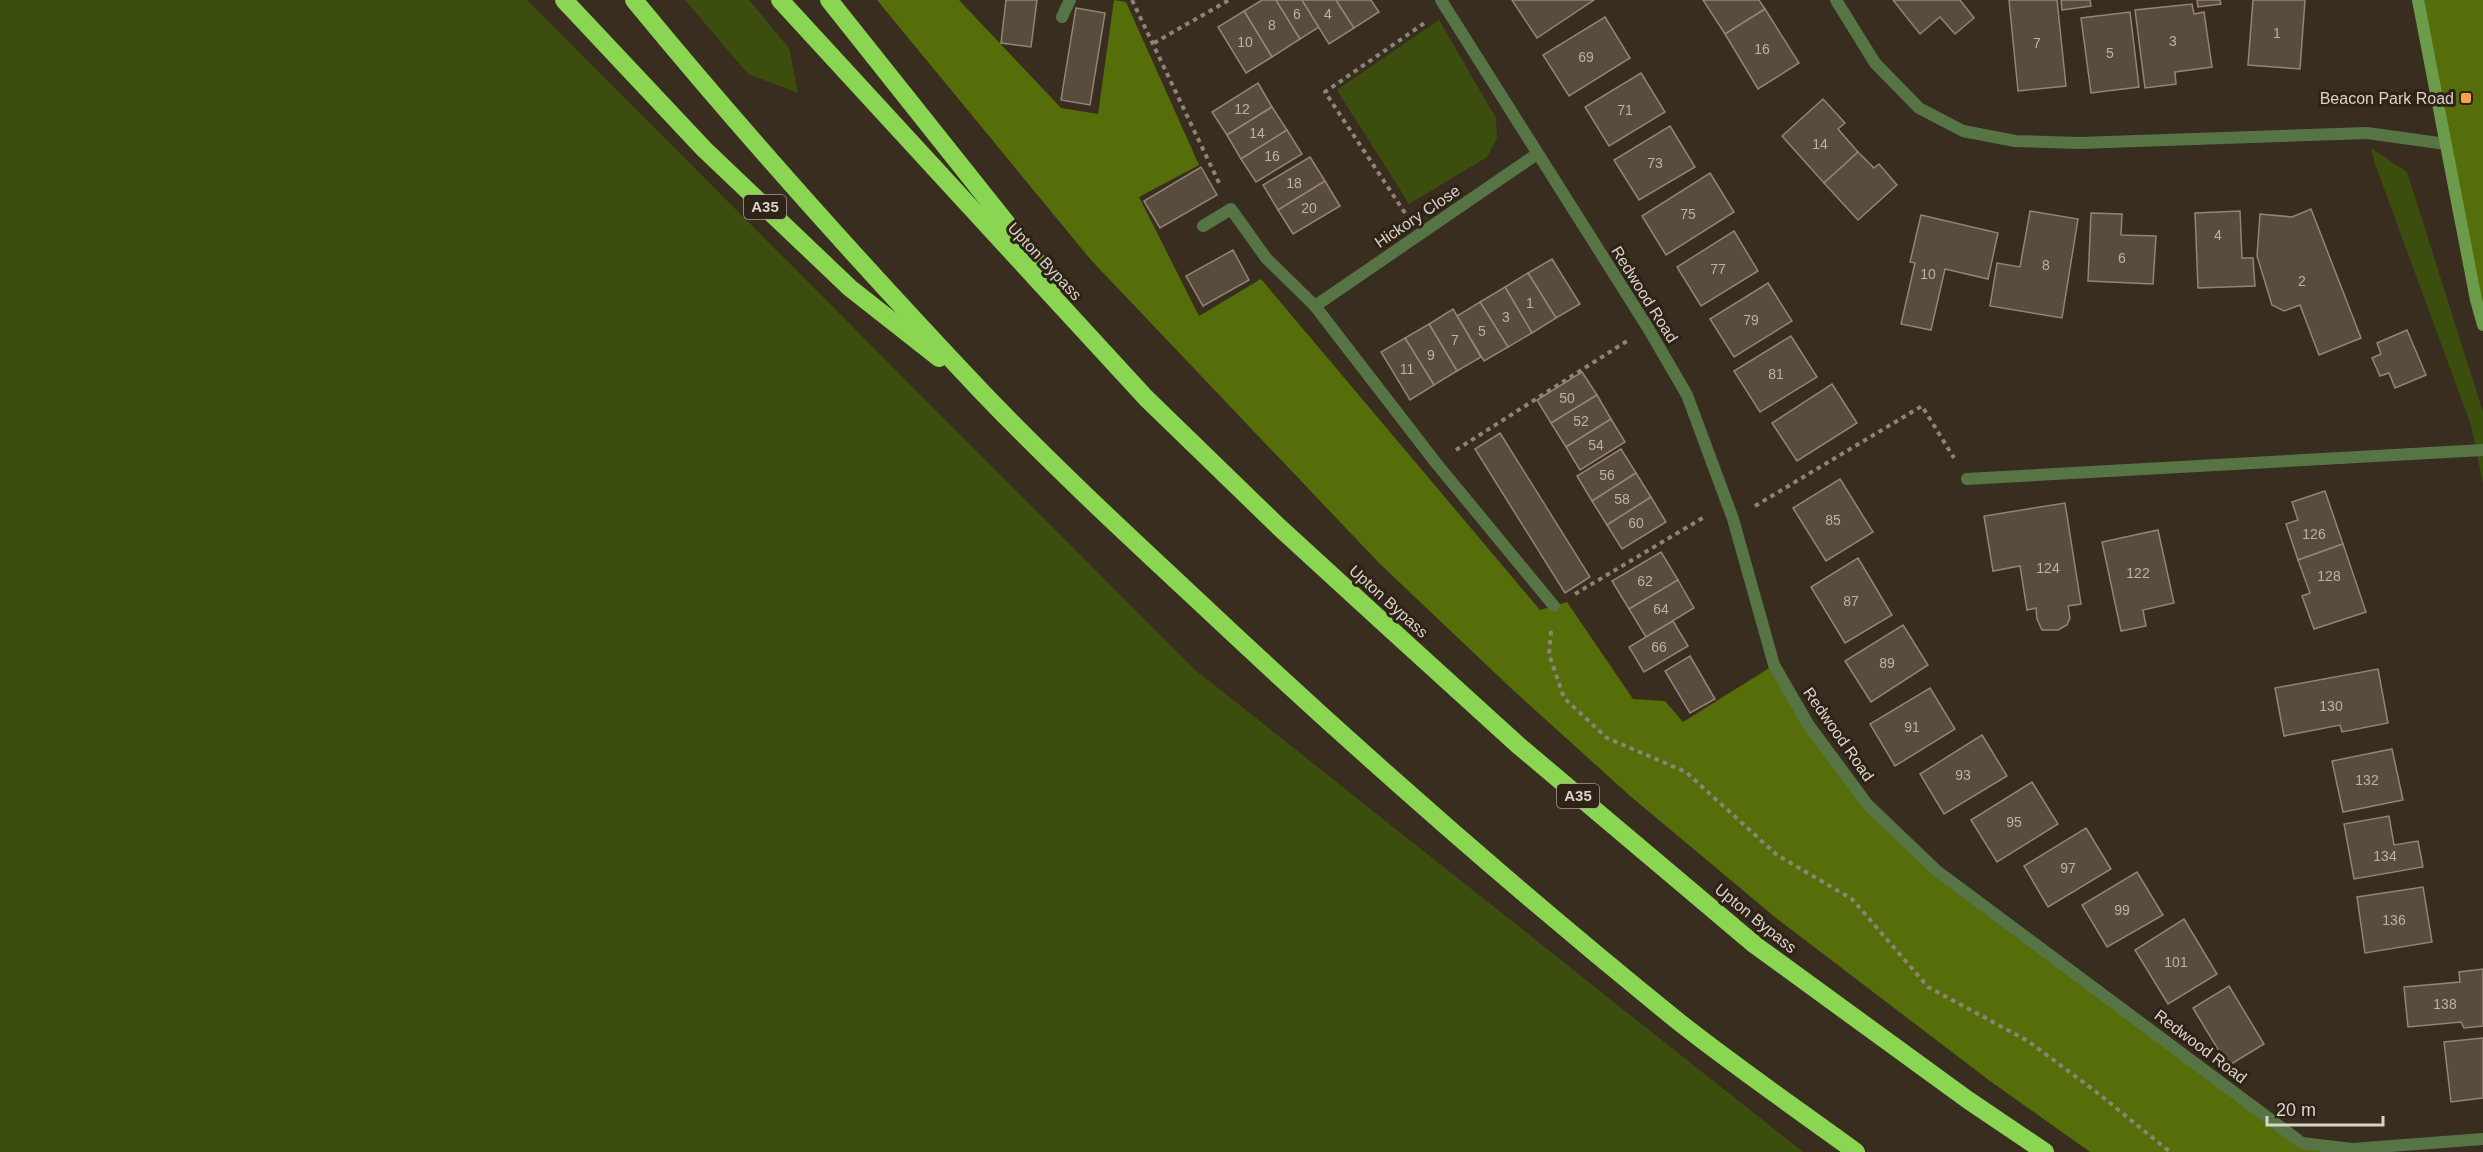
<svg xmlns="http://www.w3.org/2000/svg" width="2483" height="1152" font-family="Helvetica,sans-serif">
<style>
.green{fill:#3c4e0e}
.forest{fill:#556e09}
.building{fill:#584c3d;stroke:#928575;stroke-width:1.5}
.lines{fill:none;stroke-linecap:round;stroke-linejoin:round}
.path{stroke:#8d8479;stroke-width:4;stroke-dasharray:4.5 4.5;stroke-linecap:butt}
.lane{stroke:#577544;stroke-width:12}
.street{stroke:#577544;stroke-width:12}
.secondary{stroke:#6c9c4b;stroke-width:12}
.highway{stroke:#8ad652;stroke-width:18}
.poi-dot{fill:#f8a04b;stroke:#2e2316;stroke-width:2}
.labels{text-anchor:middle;stroke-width:6;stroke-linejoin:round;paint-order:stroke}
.number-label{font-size:14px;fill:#bab1a8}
.shield{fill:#2e2316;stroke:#a69e95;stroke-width:1.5}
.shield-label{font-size:15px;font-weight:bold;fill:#dad3cb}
.poi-label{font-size:16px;fill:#dad3cb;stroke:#2e2316;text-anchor:end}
.street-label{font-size:16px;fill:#dad3cb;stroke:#2e2316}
</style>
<rect width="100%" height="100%" fill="#382d1f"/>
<g class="green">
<polygon points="0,0 527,0 1194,669 1803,1152 0,1152"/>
<polygon points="685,0 749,0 789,48 798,93 748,74"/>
<polygon points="1439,20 1496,118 1497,138 1487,157 1409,204 1337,90"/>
<polygon points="2371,148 2407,172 2483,412 2483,484 2471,425 2375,164"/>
</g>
<g class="forest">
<polygon points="877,0 959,0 1061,108 1098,114 1114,0 1126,2 1199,165 1139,197 1199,316 1261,279 1540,610 1567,602 1633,699 1665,701 1683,722 1774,665 1867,804 1937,871 2301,1142 2353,1152 2090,1152 1990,1081 1776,918 1629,795 1514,691 1380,564 1091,260"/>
<polygon points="2418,0 2483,0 2483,325"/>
</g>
<g class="building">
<polygon points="1006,0 1037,0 1031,47 1001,43"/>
<polygon points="1262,0 1276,0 1300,39 1272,57 1244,11"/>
<polygon points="1276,0 1302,0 1319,27 1300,39"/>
<polygon points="1302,0 1336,0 1354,28 1329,44"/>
<polygon points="1336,0 1371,0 1379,12 1354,28"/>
<polygon points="1512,0 1594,0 1537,38"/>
<polygon points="1703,0 1759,0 1765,9 1725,34"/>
<polygon points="1893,0 1960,0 1974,18 1955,34 1940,17 1920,34"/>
<polygon points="2009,0 2057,0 2066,86 2018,91"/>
<polygon points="2061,0 2090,0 2091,6 2062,10"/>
<polygon points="2197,0 2220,0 2221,4 2198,7"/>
<polygon points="2253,0 2305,0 2300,69 2248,65"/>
<polygon points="2192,4 2194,14 2204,12 2212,67 2175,72 2176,84 2145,88 2135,10"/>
<polygon points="1076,8 1105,13 1090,105 1061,100"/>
<polygon points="1765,9 1799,63 1758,89 1725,34"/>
<polygon points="1244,11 1272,57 1246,73 1218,27"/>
<polygon points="2130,12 2139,87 2091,93 2081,18"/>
<polygon points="1605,17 1630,58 1569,96 1543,55"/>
<polygon points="1641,73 1665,112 1609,146 1585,107"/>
<polygon points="1258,83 1272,107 1227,135 1212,112"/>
<polygon points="1823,99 1845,123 1838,129 1858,152 1824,183 1782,136"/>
<polygon points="1272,107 1287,130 1241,159 1227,135"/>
<polygon points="1670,126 1695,167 1639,200 1614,160"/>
<polygon points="1287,130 1302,154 1256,182 1241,159"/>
<polygon points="1858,152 1874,168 1879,164 1897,185 1858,220 1824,183"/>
<polygon points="1310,157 1325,181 1278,210 1263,185"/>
<polygon points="1201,167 1217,195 1160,228 1144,201"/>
<polygon points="1710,173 1734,212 1666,255 1642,216"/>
<polygon points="1325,181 1340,206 1293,234 1278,210"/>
<polygon points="2311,209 2361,338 2319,355 2300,305 2284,311 2272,305 2257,256 2260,214 2292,217"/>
<polygon points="2030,211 2078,219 2062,318 1990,306 1997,263 2020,267"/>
<polygon points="2240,211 2242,258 2253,258 2255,286 2198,288 2195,213"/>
<polygon points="2091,213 2122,214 2121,235 2156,236 2153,284 2088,281"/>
<polygon points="1921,215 1998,233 1988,279 1945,269 1931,330 1901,324 1915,263 1910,262"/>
<polygon points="1734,231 1758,271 1701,306 1677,267"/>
<polygon points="1233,250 1249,280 1203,306 1186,276"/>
<polygon points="1552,259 1580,304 1556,318 1528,273"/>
<polygon points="1528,273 1556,318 1532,333 1505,287"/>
<polygon points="1768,283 1792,321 1734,357 1710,319"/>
<polygon points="1505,287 1532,333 1508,347 1480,302"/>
<polygon points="1480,302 1508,347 1484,361 1457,316"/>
<polygon points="1453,309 1481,357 1457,371 1429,324"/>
<polygon points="1429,324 1457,371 1434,385 1405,338"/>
<polygon points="2407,330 2426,375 2395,388 2389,373 2380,376 2372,358 2381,354 2377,343"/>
<polygon points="1791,336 1817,377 1760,412 1734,371"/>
<polygon points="1405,338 1434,385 1410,400 1381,352"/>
<polygon points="1582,372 1597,395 1551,423 1537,400"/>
<polygon points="1832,384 1857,423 1797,461 1772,423"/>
<polygon points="1597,395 1611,419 1566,447 1551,423"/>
<polygon points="1611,419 1625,442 1580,470 1566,447"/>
<polygon points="1500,433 1590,577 1565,593 1475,449"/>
<polygon points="1621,449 1636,473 1592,501 1577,476"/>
<polygon points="1636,473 1651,497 1607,525 1592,501"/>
<polygon points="1840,479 1873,532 1826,561 1793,508"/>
<polygon points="2325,491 2343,544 2298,560 2286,524 2298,520 2292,502"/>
<polygon points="1651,497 1666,522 1622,549 1607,525"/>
<polygon points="2065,503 2081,604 2068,606 2070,618 2067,625 2058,630 2042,630 2037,619 2036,608 2027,610 2020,566 1993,571 1984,516"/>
<polygon points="2158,530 2174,603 2143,610 2146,626 2121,631 2102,542"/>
<polygon points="2343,544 2366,612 2314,629 2302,596 2310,593 2298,560"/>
<polygon points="1661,552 1678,580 1629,609 1612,581"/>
<polygon points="1858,558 1892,615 1845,643 1811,587"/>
<polygon points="1678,580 1694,608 1646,637 1629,609"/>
<polygon points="1673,621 1688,646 1644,672 1629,647"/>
<polygon points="1903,625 1928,665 1871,702 1845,661"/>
<polygon points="1690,656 1715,699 1690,713 1665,671"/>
<polygon points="2378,669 2388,723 2342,732 2340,725 2284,736 2275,688"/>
<polygon points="1930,688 1955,729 1895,766 1870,724"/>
<polygon points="1982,735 2007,776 1944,814 1920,774"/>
<polygon points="2392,749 2403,800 2343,812 2332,761"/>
<polygon points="2032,782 2058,824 1997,862 1971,820"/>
<polygon points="2389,816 2394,845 2418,841 2423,867 2354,879 2344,824"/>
<polygon points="2086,828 2111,869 2048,907 2024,866"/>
<polygon points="2137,872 2163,915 2107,947 2082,905"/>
<polygon points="2423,887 2432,942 2365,953 2357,897"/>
<polygon points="2184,919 2217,974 2168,1004 2135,950"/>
<polygon points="2483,969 2483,1026 2464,1028 2461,1022 2408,1027 2404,987 2460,982 2459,972"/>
<polygon points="2229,986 2264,1044 2228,1066 2193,1008"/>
<polygon points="2483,1038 2483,1098 2451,1102 2444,1042"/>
</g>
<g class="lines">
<g class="path">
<polyline points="1132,0 1221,187"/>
<polyline points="1154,43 1229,0"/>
<polyline points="1405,213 1325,92 1426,22"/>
<polyline points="1456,450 1627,341"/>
<polyline points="1755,506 1922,406 1954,458"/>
<polyline points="1575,594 1706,516"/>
<polyline points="1551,631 1549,654 1564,698 1607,738 1686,772 1777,855 1852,899 1928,987 2028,1041 2099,1094 2170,1152"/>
</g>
<g class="lane">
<polyline points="1062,17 1070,0"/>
<polyline points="1203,226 1231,209 1266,258 1315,306 1436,463 1554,606"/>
<polyline points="1967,479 2483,450"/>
</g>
<g class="street">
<polyline points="1441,0 1648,328 1687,395 1733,519 1774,665 1808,724 1867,804 1937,871 2302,1143 2352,1149 2483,1139"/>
<polyline points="1836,0 1875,63 1919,108 1963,131 2015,141 2079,143 2367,133 2446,144"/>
<polyline points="1315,306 1537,154"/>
</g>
<polyline class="secondary" points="2418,0 2476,300 2483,325"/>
<g class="highway">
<polyline points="564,0 704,149 850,288 939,358"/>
<path d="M634,0C745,135 862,265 982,392C1050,463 1123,531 1195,598C1351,745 1512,887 1679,1022C1736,1067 1797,1109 1856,1152"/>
<polyline points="780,0 1146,398 1279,527 1386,625 1518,745 1755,945 1968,1100 2045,1152"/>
<polyline points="829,0 1055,284"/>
</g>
</g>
<rect class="poi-dot" x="2460" y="92" width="12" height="12" rx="3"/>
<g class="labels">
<g class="number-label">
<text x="1297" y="19">6</text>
<text x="1328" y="19">4</text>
<text x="1272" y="30">8</text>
<text x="2277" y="38">1</text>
<text x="2173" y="46">3</text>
<text x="1245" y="47">10</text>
<text x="2037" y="48">7</text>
<text x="1762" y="54">16</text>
<text x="2110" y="58">5</text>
<text x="1586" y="62">69</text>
<text x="1242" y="114">12</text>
<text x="1625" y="115">71</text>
<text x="1257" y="138">14</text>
<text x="1820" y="149">14</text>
<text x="1272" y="161">16</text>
<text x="1655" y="168">73</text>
<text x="1294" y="188">18</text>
<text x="1309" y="213">20</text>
<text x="1688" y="219">75</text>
<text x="2218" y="240">4</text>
<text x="2122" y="263">6</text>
<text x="2046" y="270">8</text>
<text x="1718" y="274">77</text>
<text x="1928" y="279">10</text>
<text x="2302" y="286">2</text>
<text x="1530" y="308">1</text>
<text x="1506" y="322">3</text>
<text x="1751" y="325">79</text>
<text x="1482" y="336">5</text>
<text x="1455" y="345">7</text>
<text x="1431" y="360">9</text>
<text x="1407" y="374">11</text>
<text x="1776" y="379">81</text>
<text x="1567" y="403">50</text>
<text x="1581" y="426">52</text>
<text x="1596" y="450">54</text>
<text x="1607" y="480">56</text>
<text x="1622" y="504">58</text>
<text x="1833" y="525">85</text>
<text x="1636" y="528">60</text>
<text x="2314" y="539">126</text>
<text x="2048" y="573">124</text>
<text x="2138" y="578">122</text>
<text x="2329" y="581">128</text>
<text x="1645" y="586">62</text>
<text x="1851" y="606">87</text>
<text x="1661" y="614">64</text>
<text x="1659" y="652">66</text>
<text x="1887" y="668">89</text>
<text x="2331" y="711">130</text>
<text x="1912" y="732">91</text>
<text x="1963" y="780">93</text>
<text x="2367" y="785">132</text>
<text x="2014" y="827">95</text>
<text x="2385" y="861">134</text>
<text x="2068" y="873">97</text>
<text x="2122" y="915">99</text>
<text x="2394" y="925">136</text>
<text x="2176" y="967">101</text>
<text x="2445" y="1009">138</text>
</g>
<g class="shield">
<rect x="744" y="195" width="42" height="24" rx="4.5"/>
<rect x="1557" y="784" width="42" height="24" rx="4.5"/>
</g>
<g class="shield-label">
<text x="765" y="212">A35</text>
<text x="1578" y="801">A35</text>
</g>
<g class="poi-label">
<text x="2454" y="104">Beacon Park Road</text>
</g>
<g class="street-label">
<text transform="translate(1417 216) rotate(-34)" y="6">Hickory Close</text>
<text transform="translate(1045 261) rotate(47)" y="6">Upton Bypass</text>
<text transform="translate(1645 294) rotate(58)" y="6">Redwood Road</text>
<text transform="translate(1389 601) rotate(42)" y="6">Upton Bypass</text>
<text transform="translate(1839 734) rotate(55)" y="6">Redwood Road</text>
<text transform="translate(1756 918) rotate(39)" y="6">Upton Bypass</text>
<text transform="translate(2201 1046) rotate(37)" y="6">Redwood Road</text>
</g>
</g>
<path d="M2267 1116v9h116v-9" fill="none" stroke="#dad3cb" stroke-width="3"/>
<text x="2276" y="1116" font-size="18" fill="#dad3cb" stroke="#2e2316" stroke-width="4.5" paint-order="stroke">20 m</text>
</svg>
